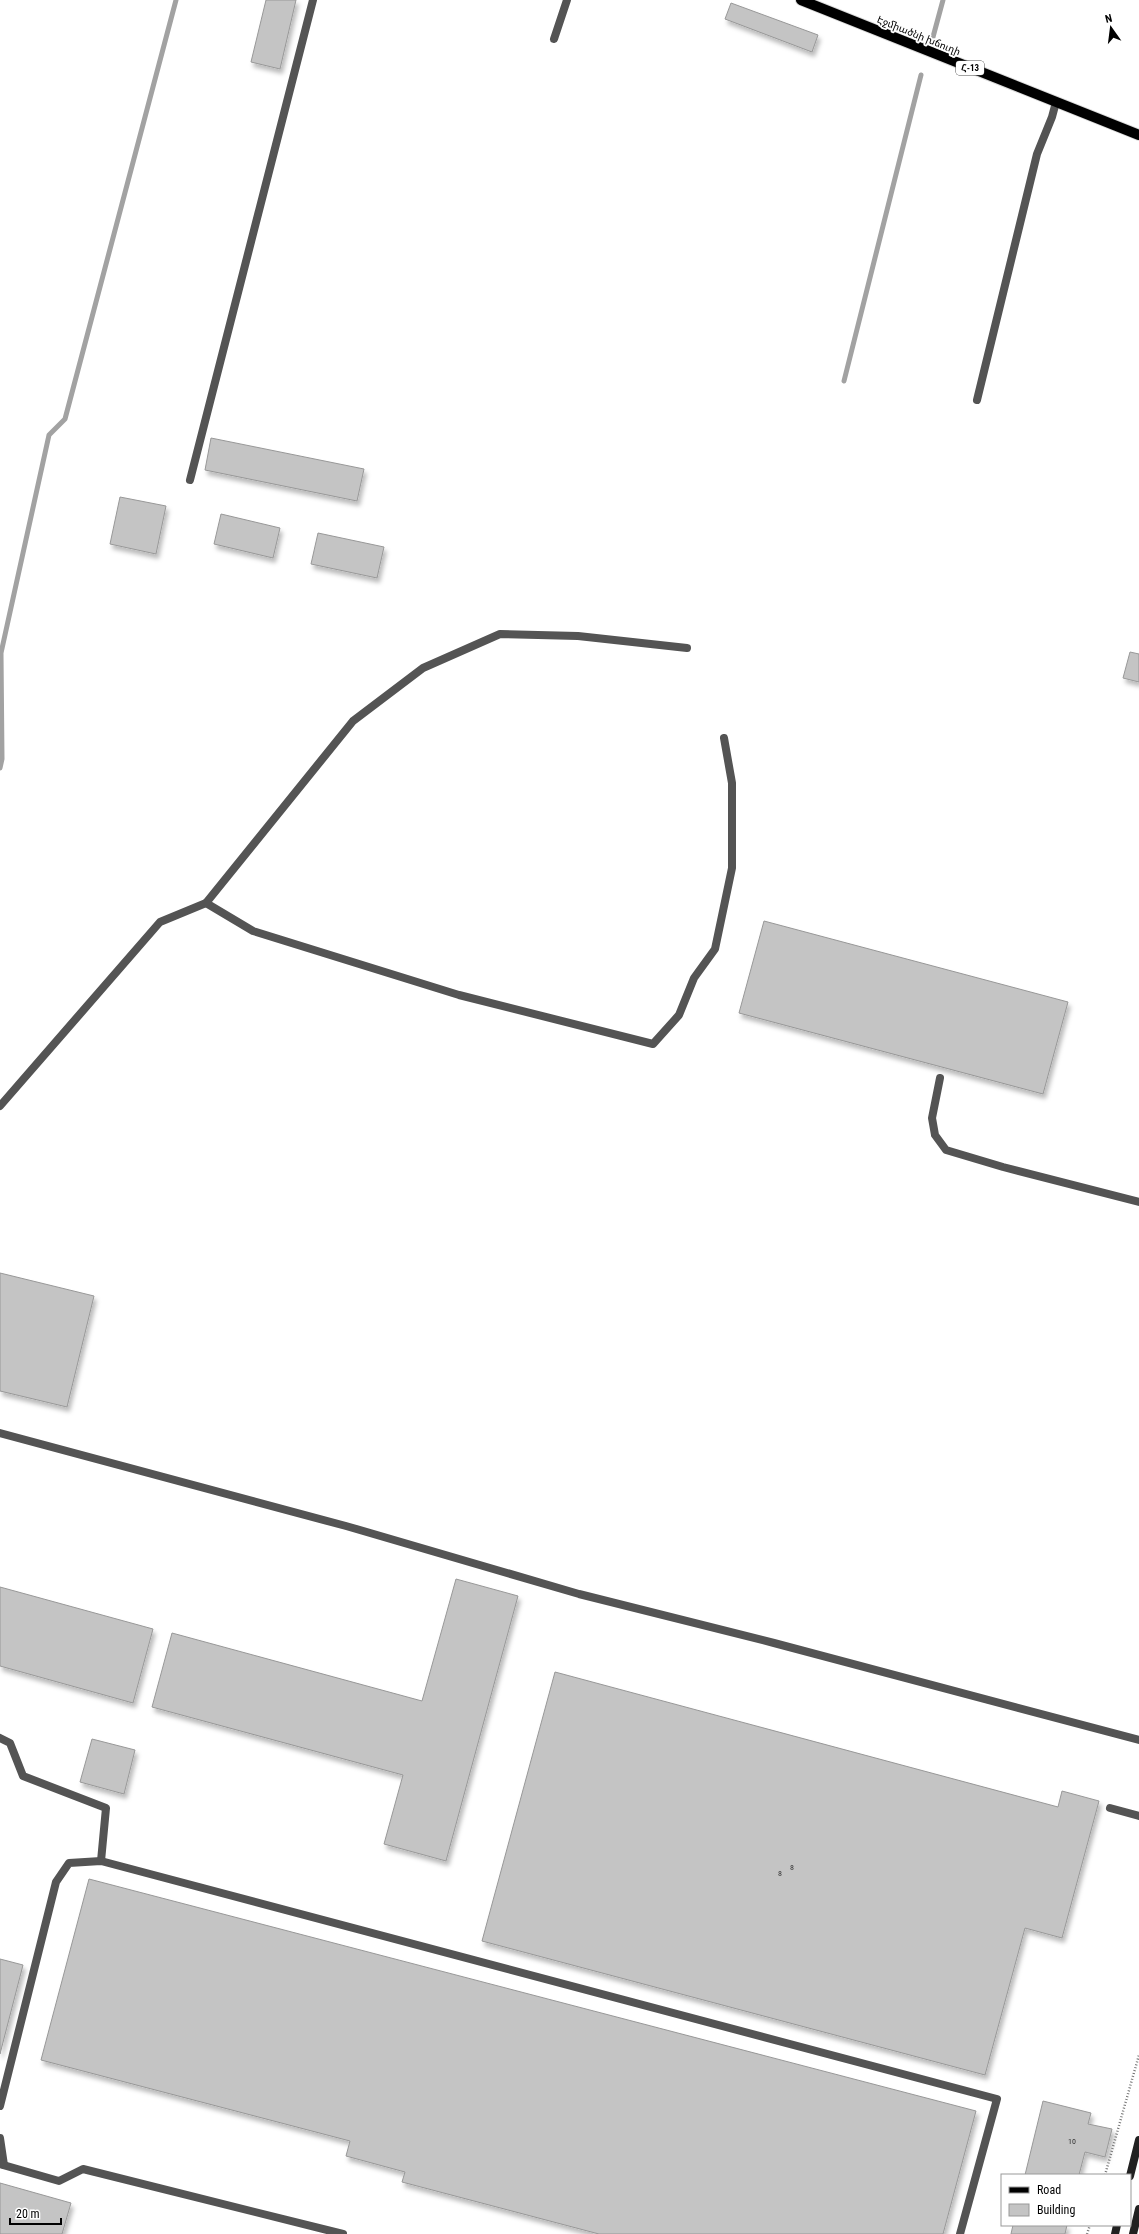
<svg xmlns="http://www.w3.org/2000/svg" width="1139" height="2234" font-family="'Roboto Condensed','Noto Sans Armenian',sans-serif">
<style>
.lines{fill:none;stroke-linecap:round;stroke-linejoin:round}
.stream{stroke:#a2a2a2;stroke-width:5}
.building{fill:#c4c4c4;stroke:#989898;filter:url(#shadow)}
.primary-casing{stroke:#dbdbdb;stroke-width:12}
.path{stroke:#767676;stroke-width:2.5;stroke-dasharray:1 2;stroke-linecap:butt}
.service{stroke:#545454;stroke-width:8}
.secondary{stroke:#212121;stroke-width:8}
.primary{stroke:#000;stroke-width:10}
.labels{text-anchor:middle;stroke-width:3.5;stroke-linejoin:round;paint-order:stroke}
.number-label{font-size:8px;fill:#313131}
.shield{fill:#fff;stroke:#4c4c4c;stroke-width:1}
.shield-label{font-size:9px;font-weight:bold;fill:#000}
.street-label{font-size:10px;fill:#000;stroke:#fff}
</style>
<defs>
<filter id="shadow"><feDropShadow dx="2.5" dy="4.5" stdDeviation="2" flood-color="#0004"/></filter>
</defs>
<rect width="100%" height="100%" fill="#fff"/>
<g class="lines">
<g class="stream">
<polyline points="933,37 943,0"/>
<polyline points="844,381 921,75"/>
<polyline points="0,768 2,759 1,653 49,435 65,419 176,0"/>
</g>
</g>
<g class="building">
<polygon points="266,0 296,0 280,69 251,62"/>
<polygon points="731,3 818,35 812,52 725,19"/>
<polygon points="211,438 364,469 357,501 205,470"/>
<polygon points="120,497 166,506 156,554 110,544"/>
<polygon points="221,514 280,528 273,558 214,544"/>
<polygon points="318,533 384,547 377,578 311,564"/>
<polygon points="1130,652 1139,654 1139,682 1123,678"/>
<polygon points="764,921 1068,1002 1043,1094 739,1013"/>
<polygon points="0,1273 94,1296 67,1407 0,1391"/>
<polygon points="456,1579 518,1596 446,1861 384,1844 403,1775 152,1707 172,1633 422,1701"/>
<polygon points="0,1587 153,1629 133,1703 0,1666"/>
<polygon points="555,1672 1058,1807 1062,1791 1099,1801 1062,1938 1025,1928 985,2075 482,1941"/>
<polygon points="92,1739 135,1750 124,1794 80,1782"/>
<polygon points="89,1879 976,2111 943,2234 599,2234 402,2182 405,2172 346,2156 350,2141 41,2060"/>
<polygon points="0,1959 23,1965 0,2054"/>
<polygon points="1043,2101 1091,2113 1088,2124 1112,2129 1105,2157 1085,2152 1079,2175 1025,2175"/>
<polygon points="0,2183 71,2203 62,2234 0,2234"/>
<polygon points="1013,2225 1067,2225 1065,2234 1011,2234"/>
</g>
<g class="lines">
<g class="primary-casing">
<polyline id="primary" points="801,0 1139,135"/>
</g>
<g class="path">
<polyline points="1105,2175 1139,2055"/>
<polyline points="1087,2234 1090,2225"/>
</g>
<g class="service">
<polyline points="554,39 567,0"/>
<polyline points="977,400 1037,154 1052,117 1056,102"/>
<polyline points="190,480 313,0"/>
<polyline points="206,903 253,931 459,995 653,1044 679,1015 694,978 715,949 732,868 732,783 724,738"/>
<polyline points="940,1078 932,1118 935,1135 946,1150 1003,1167 1139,1202"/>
<polyline points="0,1106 160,922 206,903 353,721 423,668 500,634 578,636 687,648"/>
<polyline points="0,1433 346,1526 579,1594 774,1643 1139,1740"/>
<polyline points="0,1738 10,1743 23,1776 106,1808 101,1861"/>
<polyline points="1110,1808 1139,1816"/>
<polyline points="0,2106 56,1882 69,1863 101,1861 997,2099 960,2234"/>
<polyline points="0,2138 4,2165"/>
<polyline points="0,2164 59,2181 83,2169 343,2234"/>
</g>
<g class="secondary">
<polyline points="1130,2176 1139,2140"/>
<polyline points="1115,2234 1117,2225"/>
<polyline points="1133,2234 1139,2209"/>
</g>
<use href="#primary" class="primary"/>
</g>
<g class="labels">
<g class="number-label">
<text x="792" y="1870">8</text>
<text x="780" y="1876">8</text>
<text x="1072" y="2144">10</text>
</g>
<rect class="shield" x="956" y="61" width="28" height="14" rx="3"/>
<g class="shield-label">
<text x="970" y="71">Հ-13</text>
</g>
<g class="street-label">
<text transform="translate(919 35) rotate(22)" y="4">Էջմիածնի խճուղի</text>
</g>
</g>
<rect x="1001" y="2174" width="130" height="52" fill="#ffffff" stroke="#999999"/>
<rect x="1009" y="2187" width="20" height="6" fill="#000000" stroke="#999999"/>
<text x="1037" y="2194" font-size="12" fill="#000000">Road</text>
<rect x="1009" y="2204" width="20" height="12" fill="#c4c4c4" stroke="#999999"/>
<text x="1037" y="2214" font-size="12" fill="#000000">Building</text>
<g transform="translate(1111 28) rotate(346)" stroke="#ffffff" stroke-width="3" paint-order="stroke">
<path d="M0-3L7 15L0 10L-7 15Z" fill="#000000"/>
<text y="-6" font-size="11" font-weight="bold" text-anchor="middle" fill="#000000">N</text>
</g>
<path d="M10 2218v6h51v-6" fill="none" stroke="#000000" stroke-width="2"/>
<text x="16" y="2218" font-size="12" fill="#000000" stroke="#ffffff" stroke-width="3" paint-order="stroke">20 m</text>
</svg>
